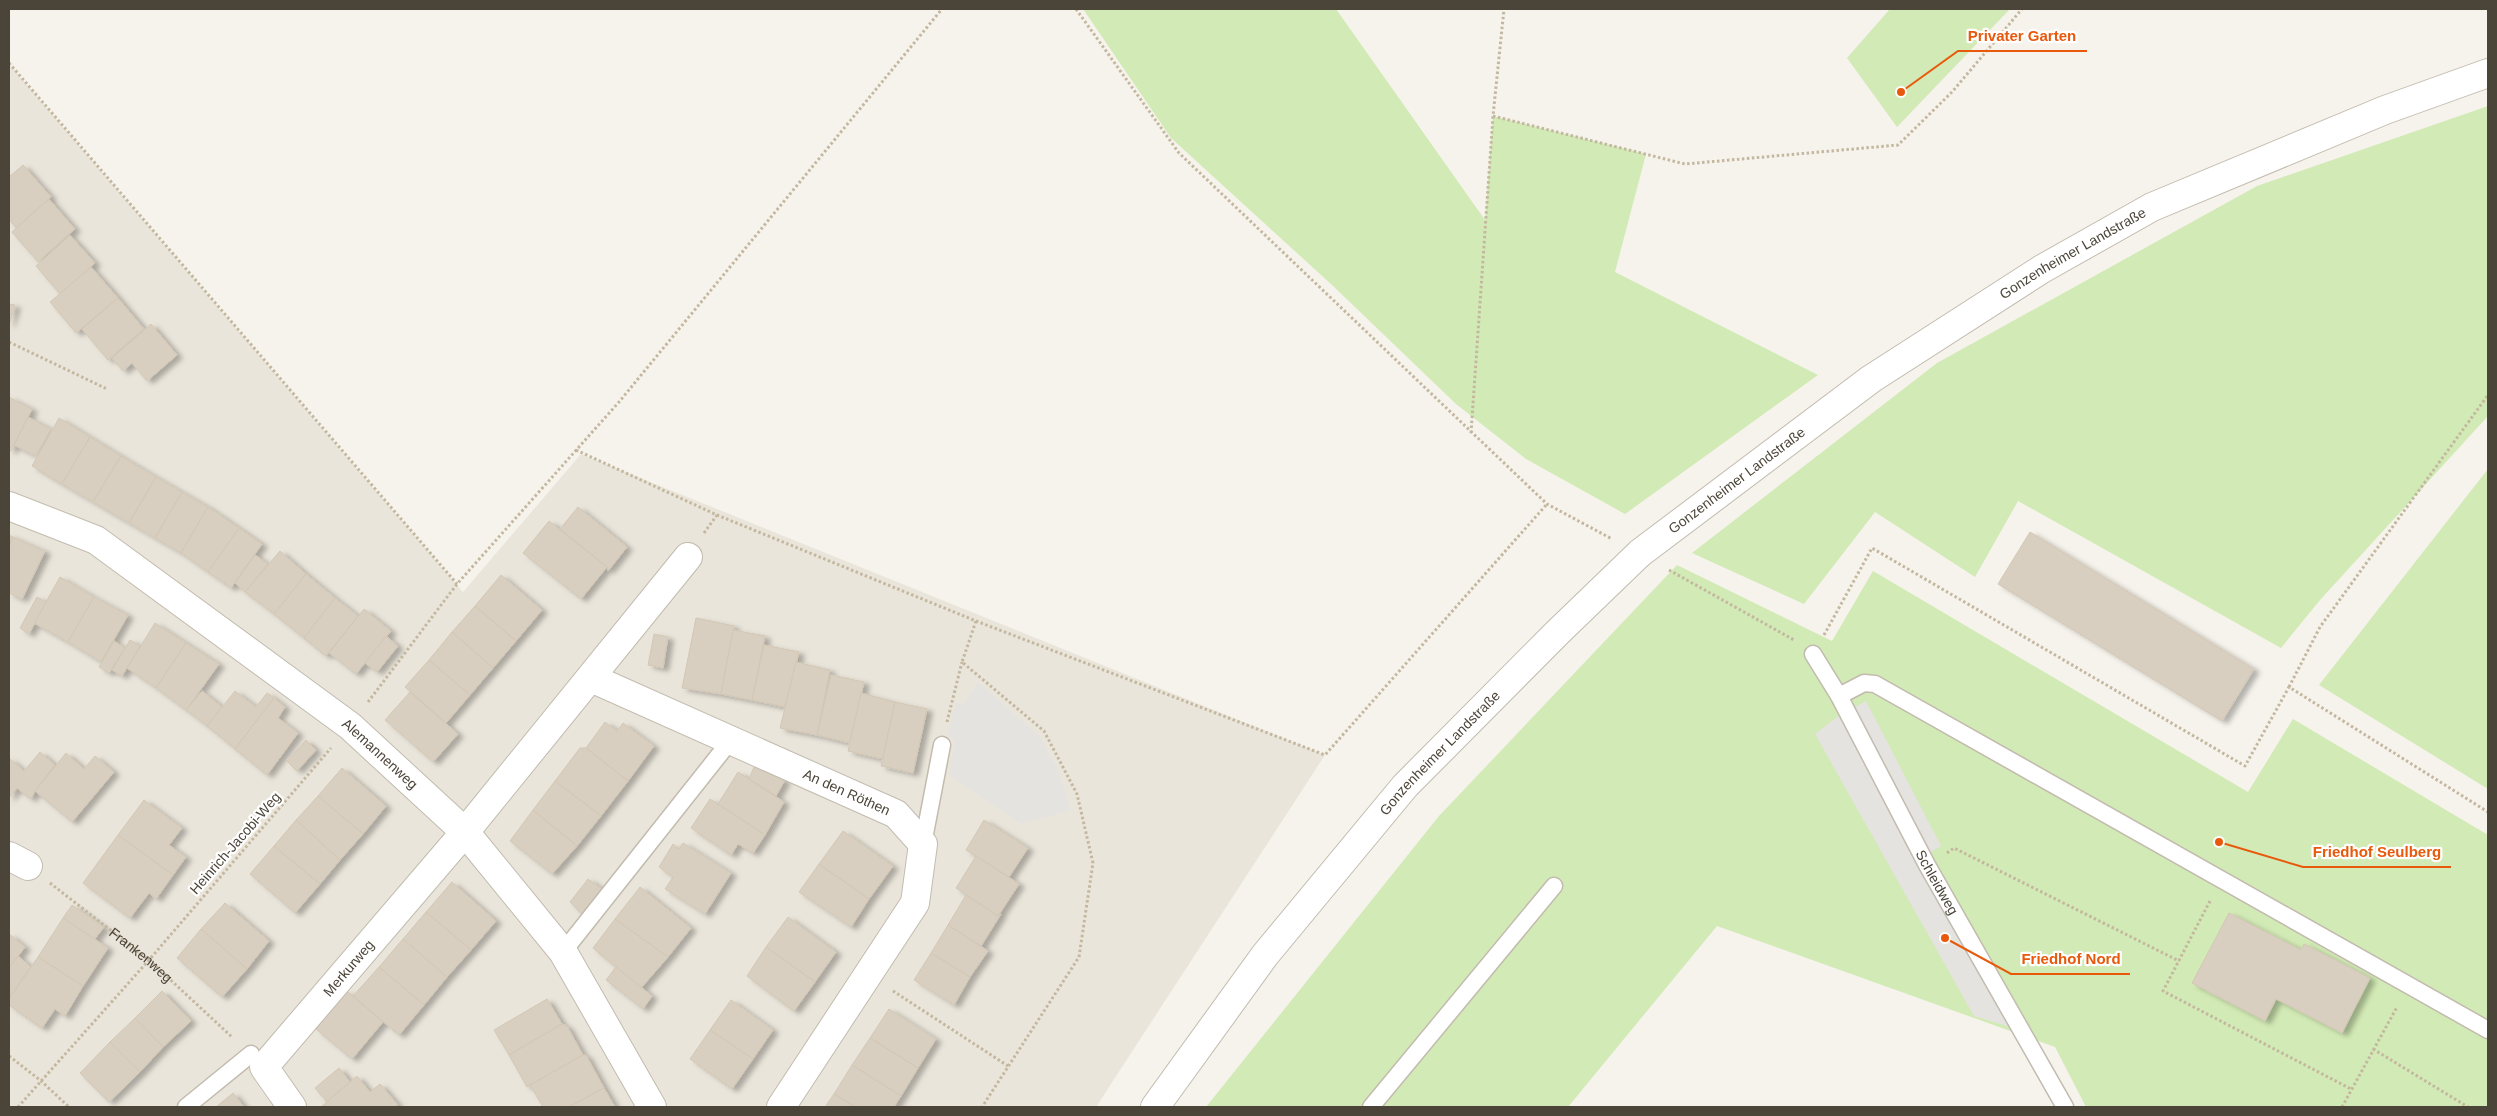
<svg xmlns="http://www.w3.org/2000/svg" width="2497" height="1116" font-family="Helvetica,sans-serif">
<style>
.residential{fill:#eae5da}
.green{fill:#d2eab5}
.parking{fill:#e5e3e0}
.building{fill:#d8cfc1;stroke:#d3c7b4;filter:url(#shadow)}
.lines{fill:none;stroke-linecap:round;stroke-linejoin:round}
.service-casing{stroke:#c2bbae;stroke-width:19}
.minor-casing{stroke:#c2bbae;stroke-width:30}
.tertiary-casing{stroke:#c2bbae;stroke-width:30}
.path{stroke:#c4b79f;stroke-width:3;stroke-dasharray:2.5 2.5;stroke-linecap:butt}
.service{stroke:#fff;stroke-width:16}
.minor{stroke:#fff;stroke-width:28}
.tertiary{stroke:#fff;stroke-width:28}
.labels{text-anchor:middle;stroke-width:4.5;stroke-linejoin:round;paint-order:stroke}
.street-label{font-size:14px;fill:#4b4439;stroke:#fff}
.leader{fill:none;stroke:#e8590c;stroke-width:2}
.callout-dot{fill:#e8590c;stroke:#fff;stroke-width:2}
.callout-label{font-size:15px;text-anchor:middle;font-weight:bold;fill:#e8590c;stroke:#fff;stroke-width:4.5;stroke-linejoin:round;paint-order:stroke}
</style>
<defs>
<filter id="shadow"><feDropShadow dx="5.5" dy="3" stdDeviation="2.5" flood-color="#0004"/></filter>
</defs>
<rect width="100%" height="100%" fill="#f6f3ec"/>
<polygon class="residential" points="9,64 463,592 581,454 1325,755 1096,1107 9,1107"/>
<g class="green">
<polygon points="1083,9 1336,9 1485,220 1493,116 1646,154 1615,272 1818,375 1625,514 1526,459 1456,404 1332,285 1171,138"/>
<polygon points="1890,9 2010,9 1897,127 1847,58"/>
<polygon points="2488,106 2488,416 2320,600 2281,648 2018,501 1975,577 1875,512 1804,604 1692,553 1937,363 2257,186"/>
<polygon points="2488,469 2488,789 2319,685"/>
<polygon points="1677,565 1832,641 1873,571 2248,792 2293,719 2488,835 2488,1107 2086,1107 2055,1047 1717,926 1568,1107 1206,1107 1439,816"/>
</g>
<g class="parking">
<polygon points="978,682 1039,736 1057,768 1071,810 1021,824 949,775 955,739 947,736 956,702 963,705"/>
<polygon points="1866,701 1941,846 1918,860 2010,1027 1974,1016 1815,734 1837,717"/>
</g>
<g class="building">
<polygon points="23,165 51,197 16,228 9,219 9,177"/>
<polygon points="49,199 75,229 38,262 12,232"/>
<polygon points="70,235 95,263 60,294 36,266"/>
<polygon points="91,267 118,298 76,333 50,302"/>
<polygon points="118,298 144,329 108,360 82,329"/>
<polygon points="9,304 15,305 9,325"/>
<polygon points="151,324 177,355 147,381 132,363 123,371 112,358"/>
<polygon points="9,397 32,409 11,451 9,450"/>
<polygon points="28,417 51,429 36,456 14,445"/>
<polygon points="59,418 90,437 62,484 32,466"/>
<polygon points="90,437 121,456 93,502 62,484"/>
<polygon points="121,456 156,477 129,523 93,502"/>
<polygon points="156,477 182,492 155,538 129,523"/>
<polygon points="182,492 208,507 181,553 155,538"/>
<polygon points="208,507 239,528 208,572 181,553"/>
<polygon points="578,507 627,547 608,571 607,567 560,529"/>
<polygon points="549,521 607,567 581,599 523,553"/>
<polygon points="239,528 262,544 231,588 208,572"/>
<polygon points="2030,532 2254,669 2222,721 1998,584"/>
<polygon points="9,535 13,537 9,547"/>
<polygon points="13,537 45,551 22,599 9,593 9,547"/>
<polygon points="280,551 306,574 274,614 245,592"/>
<polygon points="255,555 268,564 245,592 235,583"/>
<polygon points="306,574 335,598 304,638 274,614"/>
<polygon points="501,575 542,610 516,641 475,606"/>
<polygon points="60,577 94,597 68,642 34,623"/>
<polygon points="37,597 46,602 29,634 20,628"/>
<polygon points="94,597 128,615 101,662 68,642"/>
<polygon points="335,598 358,616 326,656 304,638"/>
<polygon points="475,606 516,641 493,668 452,632"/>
<polygon points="364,609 391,631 356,674 329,653"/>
<polygon points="696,618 734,626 721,694 682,688"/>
<polygon points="155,623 186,643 156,688 127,668"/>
<polygon points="733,630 765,636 752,700 721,694"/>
<polygon points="452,632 493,668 470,695 429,660"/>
<polygon points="654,634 668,637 663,668 648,665"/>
<polygon points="386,636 398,646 377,672 365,663"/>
<polygon points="130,640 140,646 122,676 112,670"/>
<polygon points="114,641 125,648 109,673 99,667"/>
<polygon points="186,643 219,664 186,710 156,688"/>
<polygon points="764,645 799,652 785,707 752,700"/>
<polygon points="429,660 470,695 446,723 405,687"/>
<polygon points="796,662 830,670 817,735 780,728"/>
<polygon points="831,675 864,682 850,743 817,735"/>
<polygon points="202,691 222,707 207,726 186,710"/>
<polygon points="235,691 256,707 267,693 274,698 235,749 207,726"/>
<polygon points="410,692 458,734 433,762 385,720"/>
<polygon points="861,693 895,702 883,759 848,751"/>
<polygon points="274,698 285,707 278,718 298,733 267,775 235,749"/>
<polygon points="895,702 927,709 913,773 881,766"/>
<polygon points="605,722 617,731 623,723 654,746 628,781 586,748"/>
<polygon points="306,740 316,750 297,771 287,761"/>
<polygon points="580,748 586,748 628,781 601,816 555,781"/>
<polygon points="40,752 55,765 35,791 31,799 17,788 9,798 9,758 24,771"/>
<polygon points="66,753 84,769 95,756 114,772 72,822 35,791"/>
<polygon points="754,767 785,780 776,796 749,779"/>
<polygon points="342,768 386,806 363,834 318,796"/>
<polygon points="738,772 784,802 765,835 718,804"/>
<polygon points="555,781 601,816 577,846 533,810"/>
<polygon points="318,796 363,834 340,860 296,820"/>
<polygon points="710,799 765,835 753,853 738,844 731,855 691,828"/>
<polygon points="144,800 182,828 169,845 186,857 173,875 118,835"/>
<polygon points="533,810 577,846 552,874 510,841"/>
<polygon points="296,820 340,860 320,884 274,846"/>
<polygon points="984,820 1028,848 1009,877 966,850"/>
<polygon points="843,831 893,866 869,899 819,864"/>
<polygon points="118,835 173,875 156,899 149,893 130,918 83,883"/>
<polygon points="683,843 731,873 705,914 665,889 673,877 659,867 673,844 679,849"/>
<polygon points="274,846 320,884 295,913 250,874"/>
<polygon points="976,856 1019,884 998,916 956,888"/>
<polygon points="819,864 869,899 851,927 799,892"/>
<polygon points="588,879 602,889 582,914 570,902"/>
<polygon points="452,882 496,921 471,950 426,912"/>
<polygon points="640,887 691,928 668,957 615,919"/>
<polygon points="966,895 998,916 1001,914 981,946 948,925"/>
<polygon points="225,903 269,941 247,969 201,929"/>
<polygon points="72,905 104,927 94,940 63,918"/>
<polygon points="426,912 471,950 447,977 403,939"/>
<polygon points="2229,913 2301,950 2304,944 2370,978 2342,1033 2276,999 2265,1021 2192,983"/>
<polygon points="788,917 836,952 815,982 766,947"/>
<polygon points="63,918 108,948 83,986 38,957"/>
<polygon points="615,919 668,957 641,988 593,948"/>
<polygon points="948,925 988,951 970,977 931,953"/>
<polygon points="201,929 247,969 222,997 177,958"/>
<polygon points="9,934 25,947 9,968"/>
<polygon points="403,939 447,977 424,1005 379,967"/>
<polygon points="766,947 815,982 794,1011 747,976"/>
<polygon points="931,953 970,977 954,1005 914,980"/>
<polygon points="18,956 31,967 10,997 9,968"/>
<polygon points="38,957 83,986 65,1016 55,1009 42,1028 9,1005 9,999"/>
<polygon points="379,967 424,1005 399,1035 353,996"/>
<polygon points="616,967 652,996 643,1009 606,980"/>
<polygon points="162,991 191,1021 163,1047 135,1018"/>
<polygon points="347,991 383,1022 352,1059 316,1029"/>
<polygon points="547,999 562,1024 509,1055 494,1030"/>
<polygon points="731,1000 773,1030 753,1059 710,1030"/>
<polygon points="889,1009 936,1039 918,1068 870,1038"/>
<polygon points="135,1018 163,1047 140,1072 110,1042"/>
<polygon points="562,1024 567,1026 583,1055 527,1087 509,1055"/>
<polygon points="710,1030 753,1059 732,1089 690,1059"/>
<polygon points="870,1038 918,1068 901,1096 852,1065"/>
<polygon points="110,1042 140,1072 109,1102 80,1073"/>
<polygon points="583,1055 586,1055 604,1088 569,1107 543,1107 530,1085"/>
<polygon points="852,1065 901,1096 894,1107 855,1107 834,1094"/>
<polygon points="339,1068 350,1082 327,1102 315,1088"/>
<polygon points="357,1076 370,1092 380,1084 398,1105 394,1107 321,1107"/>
<polygon points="604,1088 615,1107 569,1107"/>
<polygon points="233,1093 244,1107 216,1107"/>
<polygon points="834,1094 855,1107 825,1107"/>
</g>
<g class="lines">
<g class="service-casing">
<g id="service">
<path id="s2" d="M1813,654L1839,696L1927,865L2065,1107"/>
<polyline points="1839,696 1864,683 1875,684 2488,1030"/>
<polyline points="923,844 942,745"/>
<polyline points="563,952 731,740"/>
<polyline points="186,1107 251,1054"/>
<polyline points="1371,1107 1554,886"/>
</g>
</g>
<g class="minor-casing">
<g id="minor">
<path id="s3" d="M9,506L96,540L350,726L465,832L563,952L652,1107"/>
<path id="s4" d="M591,678L896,814L923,844L915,903L781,1107"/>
<polyline points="9,856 28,866"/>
<path id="s5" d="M292,1107L264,1067L465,832L688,557"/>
</g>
</g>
<g class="tertiary-casing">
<g id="tertiary">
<path id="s6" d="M1155,1107L1265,955L1405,786L1558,632L1640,553L1871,379L2042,269L2152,207L2385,110L2488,73"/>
</g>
</g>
<g class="path">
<polyline points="1076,9 1179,153 1547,504 1612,539"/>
<polyline points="9,63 457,584"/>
<polyline points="1493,116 1685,164 1898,145 1952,92 2022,9"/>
<polyline points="9,342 107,389"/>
<polyline points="1471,433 1493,116 1504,9"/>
<polyline points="576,450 717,515 976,621 1325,755 1547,504"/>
<polyline points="704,533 717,515"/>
<polyline points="1669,570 1794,640"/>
<polyline points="976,621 962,662 1044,731 1077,794 1093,863 1079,957 982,1107"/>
<polyline points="1824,635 1872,548 2245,766 2289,687 2488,812"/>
<polyline points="2289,687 2320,627 2488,395"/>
<polyline points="368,702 457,584 619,402 942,9"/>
<polyline points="947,722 962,662"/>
<polyline points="1947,853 1954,848 2179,961"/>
<path id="s1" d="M50,883L149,960L232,1037"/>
<polyline points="2210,901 2163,991 2351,1089"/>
<polyline points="893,991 1008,1066"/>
<polyline points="2373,1049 2468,1107"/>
<polyline points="9,1056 40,1080 69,1107"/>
<polyline points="18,1107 149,960 331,748"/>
<polyline points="2342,1107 2397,1007"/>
</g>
<use href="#service" class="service"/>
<use href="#minor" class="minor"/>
<use href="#tertiary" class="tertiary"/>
</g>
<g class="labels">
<g class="street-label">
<text dy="5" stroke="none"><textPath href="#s6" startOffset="1265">Gonzenheimer Landstraße</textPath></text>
<text dy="5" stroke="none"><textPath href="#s6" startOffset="859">Gonzenheimer Landstraße</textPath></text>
<text dy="5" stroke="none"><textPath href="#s3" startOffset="449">Alemannenweg</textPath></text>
<text dy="5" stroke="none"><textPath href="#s6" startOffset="455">Gonzenheimer Landstraße</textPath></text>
<text dy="5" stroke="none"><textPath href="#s4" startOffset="280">An den Röthen</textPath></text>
<text transform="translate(235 843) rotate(-49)" y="5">Heinrich-Jacobi-Weg</text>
<text dy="5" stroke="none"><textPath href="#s2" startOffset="260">Schleidweg</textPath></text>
<text dy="5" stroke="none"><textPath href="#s1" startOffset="116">Frankenweg</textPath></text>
<text dy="5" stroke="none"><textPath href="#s5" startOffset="179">Merkurweg</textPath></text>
</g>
</g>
<path class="leader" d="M1901 92L1958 51H2087M2219 842L2303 867H2451M1945 938L2011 974H2130"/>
<g class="callout-dot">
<circle cx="1901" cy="92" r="5"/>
<circle cx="2219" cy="842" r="5"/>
<circle cx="1945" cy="938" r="5"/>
</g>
<g class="callout-label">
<text x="2022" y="41">Privater Garten</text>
<text x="2377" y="857">Friedhof Seulberg</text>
<text x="2071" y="964">Friedhof Nord</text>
</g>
<rect width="2497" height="1116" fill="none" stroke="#4b4439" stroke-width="20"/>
</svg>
